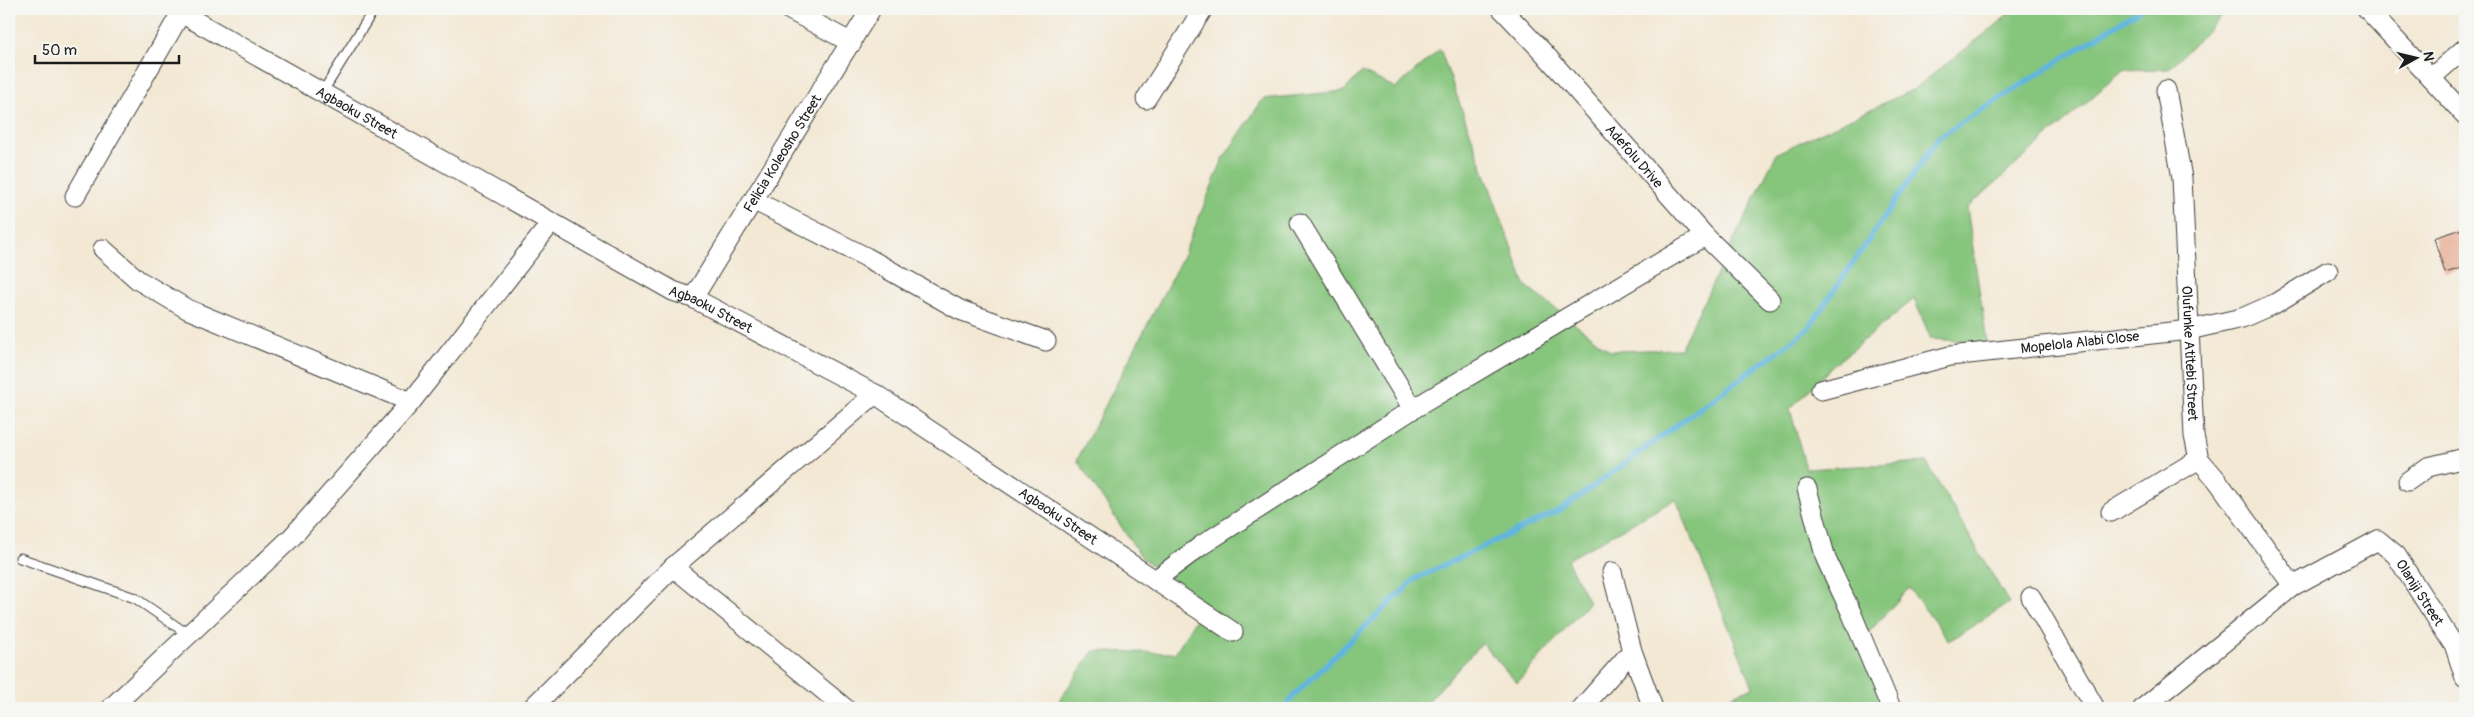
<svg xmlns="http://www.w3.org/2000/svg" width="2474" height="717" font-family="Pangolin,sans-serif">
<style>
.green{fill:#85c57c;stroke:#50704c}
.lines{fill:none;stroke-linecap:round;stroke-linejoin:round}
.stream{stroke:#60b6dd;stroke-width:5.5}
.building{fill:#e4a385}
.service-casing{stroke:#3c3b38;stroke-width:11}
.minor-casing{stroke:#3c3b38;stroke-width:21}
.service{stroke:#fff;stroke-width:9}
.minor{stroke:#fff;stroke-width:19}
.labels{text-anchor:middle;stroke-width:4;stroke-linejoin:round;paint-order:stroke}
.street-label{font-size:14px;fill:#1c1c1c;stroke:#f6f6f2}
</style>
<rect width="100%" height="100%" fill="#f6f6f2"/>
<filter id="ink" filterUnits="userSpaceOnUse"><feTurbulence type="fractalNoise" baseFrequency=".02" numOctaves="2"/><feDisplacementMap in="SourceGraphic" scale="10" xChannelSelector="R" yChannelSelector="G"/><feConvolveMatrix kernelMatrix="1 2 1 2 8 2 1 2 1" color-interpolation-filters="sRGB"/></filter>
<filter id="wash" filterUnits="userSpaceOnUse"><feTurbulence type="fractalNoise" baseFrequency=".0096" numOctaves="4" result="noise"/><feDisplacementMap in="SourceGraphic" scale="20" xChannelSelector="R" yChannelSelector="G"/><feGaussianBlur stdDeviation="1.12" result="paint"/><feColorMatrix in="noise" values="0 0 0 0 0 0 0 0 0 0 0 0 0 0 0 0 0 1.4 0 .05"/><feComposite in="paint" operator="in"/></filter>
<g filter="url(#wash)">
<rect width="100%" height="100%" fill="#f3e8d4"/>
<polygon class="green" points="2012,9 2229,9 2169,69 2123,70 1967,208 1987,343 1931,339 1914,299 1836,363 1790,409 1806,469 1926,462 2009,603 1949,641 1909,588 1861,641 1890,708 1703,708 1753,687 1676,499 1567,560 1589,602 1517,683 1482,643 1422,708 1054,708 1093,651 1175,653 1205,603 1142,558 1077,460 1183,256 1223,159 1263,99 1344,91 1362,72 1396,88 1440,49 1525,285 1610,351 1680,349 1777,153 1914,89 2000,22"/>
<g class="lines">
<polyline class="stream" points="1285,708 1292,697 1415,579 1562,509 1807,330 1939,137 2141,9"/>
</g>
<g id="blocks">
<polygon class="building" points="2465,228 2465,267 2445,273 2434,238"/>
</g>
</g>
<g filter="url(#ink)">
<use href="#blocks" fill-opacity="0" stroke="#3c3b38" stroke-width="1"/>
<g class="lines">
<g class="service-casing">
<g id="service">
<polyline points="322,93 374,9"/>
<polyline points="20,558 135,598 189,635"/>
</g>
</g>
<g class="minor-casing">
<g id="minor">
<path id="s1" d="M174,9L673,291L693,298L875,394L1233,632"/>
<polyline points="788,9 852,43"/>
<path id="s2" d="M1502,9L1543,52L1705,236L1770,300"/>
<polyline points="2367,9 2465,115"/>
<polyline points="2431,78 2465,48"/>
<path id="s3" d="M2166,90L2182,178L2194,436L2199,459L2217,480L2293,586"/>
<polyline points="1146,99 1203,9"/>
<polyline points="75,196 181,13"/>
<polyline points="755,201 866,257 960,310 1046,341"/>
<polyline points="1300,223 1413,409"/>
<polyline points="103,249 138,280 187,309 411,402"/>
<path id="s4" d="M693,298L871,9"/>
<path id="s5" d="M1821,390L1950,356L2189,330L2242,318L2276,303L2328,271"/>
<polyline points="2408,481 2428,467 2465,458"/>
<polyline points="1807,489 1826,559 1851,612 1891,708"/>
<polyline points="2111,512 2199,459"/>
<polyline points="673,567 845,708"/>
<polyline points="1612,572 1632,651 1653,708"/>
<polyline points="1155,580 1202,545 1413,409 1705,236"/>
<polyline points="2031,597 2095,708"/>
<polyline points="111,708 292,537 411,402 551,223"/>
<polyline points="532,708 673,567 875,394"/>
<polyline points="1582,708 1632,651"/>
<path id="s6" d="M2143,708L2293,586L2378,540L2396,555L2455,647L2465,678"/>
</g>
</g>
<use href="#service" class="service"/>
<use href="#minor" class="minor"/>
</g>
</g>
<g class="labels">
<g class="street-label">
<text dy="5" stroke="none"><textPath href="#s1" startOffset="210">Agbaoku Street</textPath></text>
<text dy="5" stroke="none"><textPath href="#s4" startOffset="170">Felicia Koleosho Street</textPath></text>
<text dy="5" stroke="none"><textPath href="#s2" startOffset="198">Adefolu Drive</textPath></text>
<text dy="5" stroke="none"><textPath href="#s1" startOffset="615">Agbaoku Street</textPath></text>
<text dy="5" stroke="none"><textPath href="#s5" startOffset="264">Mopelola Alabi Close</textPath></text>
<text dy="5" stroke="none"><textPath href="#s3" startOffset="265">Olufunke Atitebi Street</textPath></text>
<text dy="5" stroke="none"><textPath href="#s1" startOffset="1020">Agbaoku Street</textPath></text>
<text dy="5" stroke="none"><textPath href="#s6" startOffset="358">Olaniji Street</textPath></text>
</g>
</g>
<rect width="2474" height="717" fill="none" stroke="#f6f6f2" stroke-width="30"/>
<g transform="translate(2416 58) rotate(82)" stroke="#f6f6f2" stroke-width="4" paint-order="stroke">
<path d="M0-4L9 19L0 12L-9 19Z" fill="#1c1c1c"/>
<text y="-8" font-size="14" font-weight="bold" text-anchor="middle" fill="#1c1c1c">N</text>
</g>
<path d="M35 55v8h144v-8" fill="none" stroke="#1c1c1c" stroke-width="2.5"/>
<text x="42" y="55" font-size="15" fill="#1c1c1c" stroke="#f6f6f2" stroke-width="4" paint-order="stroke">50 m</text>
</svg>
